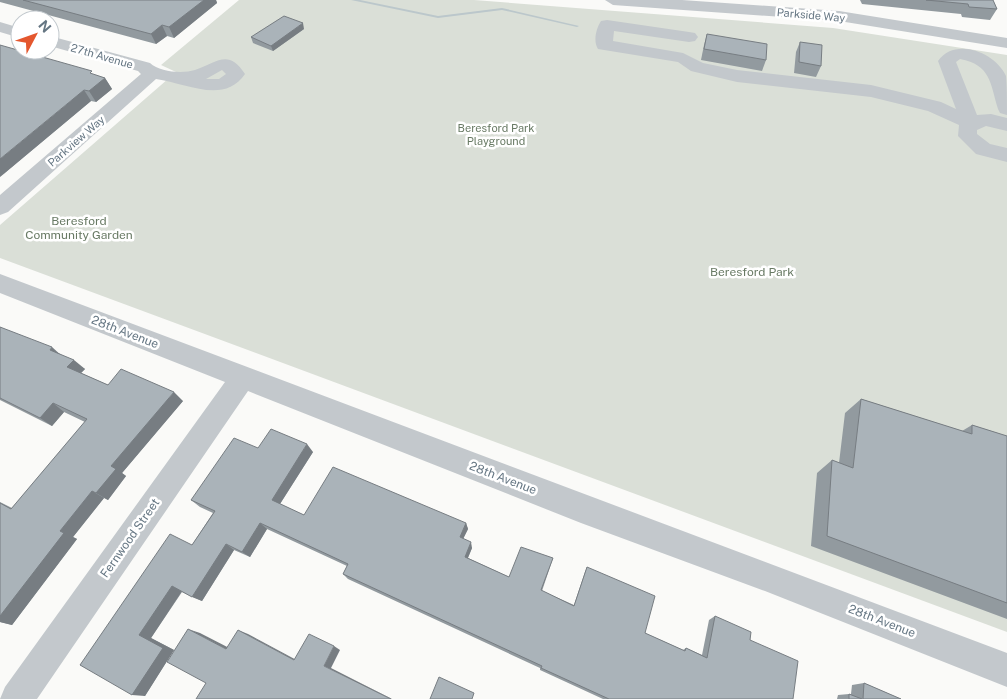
<svg xmlns="http://www.w3.org/2000/svg" width="1007" height="699" font-family="'Public Sans',sans-serif">
<style>
.green{fill:#dadfd7}
.lines{fill:none;stroke-linecap:round;stroke-linejoin:round}
.stream{fill:#bbc7cb;fill-rule:evenodd}
.minor{fill:#c3c8cc;fill-rule:evenodd}
.wall{fill:#929a9f}
.shaded-wall{fill:#777d82}
.building{fill:#aab3b9;stroke:#777d82}
.labels{text-anchor:middle;stroke-width:5;stroke-linejoin:round;paint-order:stroke}
.far-street-label{font-size:11px;fill:#657683;stroke:#fff}
.far-park-label{font-size:11px;fill:#687a64;stroke:#fff}
.park-label{font-size:12px;fill:#687a64;stroke:#fff}
.street-label{font-size:12px;fill:#657683;stroke:#fff}
</style>
<rect width="100%" height="100%" fill="#fafaf8"/>
<polygon class="green" points="239,0 474,0 833,28 1007,55 1007,632 0,258 0,225 176,72 161,65"/>
<g class="lines">
<polygon class="stream" points="351,0 360,0 438,16 502,8 579,26 577,27 502,10 438,18"/>
<g class="minor">
<polygon points="605,0 682,0 839,11 1007,38 1007,48 839,21 613,5"/>
<path d="M607,20L689,32L695,33L698,37L695,41L689,42L614,31L613,41L683,53L703,63L737,70L871,85L941,102L956,109L938,61C955,37 995,52 1006,76C1007,86 1007,104 1007,115L1000,113L998,109C990,83 991,65 960,59L956,62L977,115L991,114L1007,118V131L986,126L977,130V134L990,144L1007,148V162L976,154L958,136L959,125L928,111L871,97L737,82L691,71L678,62L598,49C593,41 596,29 601,21Z"/>
<polygon points="0,22 20,28 20,38 0,32"/>
<path d="M50,36L150,63C160,72 182,74 195,70C217,63 228,48 245,74C224,105 186,83 156,79L8,212L0,215V195L141,74L138,71L50,46ZM222,70L226,74L219,79H206Z"/>
<polygon points="0,274 1007,653 1007,687 765,591 581,523 248,391 37,699 0,699 5,687 225,382 0,293"/>
</g>
</g>
<g class="wall">
<polygon points="0,0 216,0 217,3 174,38 167,36 156,44 0,2"/>
<polygon points="860,0 993,0 997,9 990,20 962,17 961,14 862,4"/>
<polygon points="304,29 273,51 253,43 251,37"/>
<polygon points="707,34 766,60 762,71 701,60 704,45"/>
<polygon points="800,42 821,66 816,77 794,73 796,52"/>
<polygon points="95,75 105,78 112,89 96,102 91,101 0,177"/>
<polygon points="0,327 60,354 85,369 81,373 108,385 183,401 122,473 126,476 108,500 104,498 73,537 77,539 12,625 0,622 0,502 12,508 85,422 64,412 52,426 0,400"/>
<polygon points="861,399 962,431 972,425 1007,436 1007,619 811,546 817,473 832,460 839,463 845,413"/>
<polygon points="258,448 313,452 280,504 304,515 466,523 468,529 463,539 472,548 468,558 509,577 553,558 542,591 574,605 585,572 587,567 645,633 683,650 686,648 702,655 709,620 715,616 750,640 793,699 603,699 540,670 540,668 348,579 343,574 347,566 267,529 250,557 234,550 202,601 182,592 151,638 174,650 145,696 80,665 192,545 213,513 200,507 191,500"/>
<polygon points="864,683 901,699 837,699 838,695 849,694 851,694 852,685"/>
</g>
<g class="shaded-wall">
<polygon points="204,0 216,0 217,3 174,38 169,27"/>
<polygon points="303,23 304,29 273,51 271,46"/>
<polygon points="162,25 167,36 156,44 151,34"/>
<polygon points="105,78 112,89 96,102 89,91"/>
<polygon points="84,90 91,101 0,177 0,159"/>
<polygon points="52,347 63,357 50,350"/>
<polygon points="74,360 85,369 78,376 67,367"/>
<polygon points="174,392 183,401 122,473 126,476 108,500 96,493 111,466"/>
<polygon points="53,403 64,412 52,426 40,418"/>
<polygon points="307,444 313,452 278,507 272,500"/>
<polygon points="92,491 104,498 73,537 77,539 12,625 0,622 0,616 60,531"/>
<polygon points="260,523 267,529 250,557 242,552"/>
<polygon points="466,523 468,529 461,543 460,537"/>
<polygon points="471,542 472,548 466,562 465,557"/>
<polygon points="226,544 234,550 202,601 192,597"/>
<polygon points="172,586 182,591 151,638 174,650 145,696 132,695 139,635"/>
<polygon points="188,629 200,633 237,652 226,649"/>
<polygon points="238,630 248,634 302,663 294,660"/>
<polygon points="334,646 340,650 331,668 392,699 391,699 324,666"/>
</g>
<g class="building">
<polygon points="23,0 204,0 169,27 162,25 151,34"/>
<polygon points="926,0 993,0 997,9 969,7 968,4"/>
<polygon points="284,16 303,23 271,46 251,37"/>
<polygon points="707,34 767,44 766,60 704,49"/>
<polygon points="800,42 822,45 821,66 799,62"/>
<polygon points="0,45 92,71 90,73 105,78 89,91 84,90 0,159"/>
<polygon points="0,327 52,347 50,350 74,360 67,367 108,385 121,369 174,392 111,466 116,469 96,493 92,491 60,531 64,533 0,616 0,503 11,509 87,419 53,403 40,418 0,398"/>
<polygon points="861,399 972,434 972,425 1007,436 1007,603 827,536 832,460 853,468"/>
<polygon points="271,429 307,444 272,500 304,515 333,467 466,523 460,537 471,542 465,557 509,577 521,547 553,558 541,590 574,606 587,567 655,596 645,633 685,651 686,648 707,658 715,616 751,632 750,640 798,661 793,699 609,699 541,668 542,666 343,574 348,564 260,523 242,552 226,544 192,597 172,586 139,635 163,648 132,695 80,665 170,534 192,545 215,511 191,500 234,438 258,448"/>
<polygon points="188,629 226,649 238,630 294,660 309,634 334,646 324,666 391,699 196,699 206,683 167,662"/>
<polygon points="439,677 474,693 472,699 430,699"/>
<polygon points="864,683 901,699 863,699"/>
<polygon points="849,694 862,699 849,699"/>
</g>
<g class="labels">
<g class="far-street-label">
<text transform="translate(811 15) rotate(5)" y="4">Parkside Way</text>
<text transform="translate(102 56) rotate(16)" y="4">27th Avenue</text>
<text transform="translate(76 141) rotate(-41)" y="4">Parkview Way</text>
</g>
<g class="far-park-label">
<text x="496" y="132">Beresford Park<tspan x="496" dy="13">Playground</tspan></text>
</g>
<g class="park-label">
<text x="79" y="225">Beresford<tspan x="79" dy="14">Community Garden</tspan></text>
<text x="752" y="276">Beresford Park</text>
</g>
<g class="street-label">
<text transform="translate(125 332) rotate(21)" y="4">28th Avenue</text>
<text transform="translate(503 478) rotate(21)" y="4">28th Avenue</text>
<text transform="translate(130 538) rotate(-55)" y="4">Fernwood Street</text>
<text transform="translate(882 621) rotate(21)" y="4">28th Avenue</text>
</g>
</g>
<g transform="translate(35 35) rotate(49)"><circle r="24" fill="#ffffff" stroke="#c1c8cd"/>
<path d="M0-4L9 19L0 12L-9 19Z" fill="#e4572e"/>
<text y="-8" font-size="14" font-weight="bold" text-anchor="middle" fill="#657683">N</text>
</g>
</svg>
